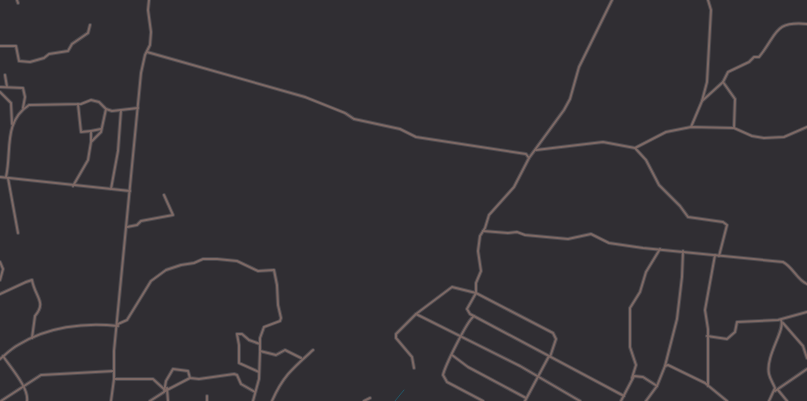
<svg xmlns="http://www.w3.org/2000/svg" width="807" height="401" font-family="Lora,serif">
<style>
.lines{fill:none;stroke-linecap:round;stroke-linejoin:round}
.stream{stroke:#225666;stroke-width:1}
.minor-casing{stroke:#4b494e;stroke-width:4}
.minor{stroke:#7e6965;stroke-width:2}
</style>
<rect width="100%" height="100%" fill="#302e33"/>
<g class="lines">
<polyline class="stream" points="395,401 404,390"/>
<g class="minor-casing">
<g id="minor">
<polyline points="17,0 18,3"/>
<polyline points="612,0 579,67 570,99 564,110 529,158 514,187 489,215 485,228 480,236 478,251 481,271 476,283 476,293 467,309 470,314 624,396"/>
<polyline points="0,46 16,46 19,61 30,62 44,58 49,54 68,51 72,44 88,33 90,25"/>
<polyline points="147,52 305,97 345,113 354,119 400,129 416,137 526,154 529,158"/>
<polyline points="5,75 7,87"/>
<polyline points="723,82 735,99 734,128"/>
<polyline points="0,87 23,88 25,97 23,108"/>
<polyline points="0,92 11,103 12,124"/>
<path d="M702,101L723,82L728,72L749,62L754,57H759C778,34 773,21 807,24"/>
<polyline points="78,104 81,132 91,131"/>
<polyline points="691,127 702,101 707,82 711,10 708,0"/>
<polyline points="91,141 91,131 101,129"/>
<polyline points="635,148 666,132 691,127 734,128 752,136 764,138 784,137 807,127"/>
<polyline points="536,150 603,142 635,148 646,160 659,185 680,206 688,217 723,222 727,225 719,256"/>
<polyline points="0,177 130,191"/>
<path d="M6,177C12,151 3,122 29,105L81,104L91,100L99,102L106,109L112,111L138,108"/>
<polyline points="8,178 18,233"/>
<polyline points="73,186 88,160 91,142 101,132 106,109"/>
<polyline points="111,189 118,151 121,110"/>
<polyline points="127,227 137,225 141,221 173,215 164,195"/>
<path d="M483,231L508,233L517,232L525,235L568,239L591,234L609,243L643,248L783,262C793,267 797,280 807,284"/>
<polyline points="0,262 3,269 0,280"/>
<path d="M0,294L26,282L32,280C35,297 47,302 35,316L32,338"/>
<polyline points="416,314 520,366 580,401"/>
<path d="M474,316C467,321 445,366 443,375L447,382L483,401"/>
<polyline points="783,323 803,346 807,358"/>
<polyline points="118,324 127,320 151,281 166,270 181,265 194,263 203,259 217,259 237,261 258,271 274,270 277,285 278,305 281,318 280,321 264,327 260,338 260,351 276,355 285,350 301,358"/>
<polyline points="707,336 727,339 735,332 737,322 778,320 807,312"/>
<polyline points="452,355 468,367 526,398"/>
<path d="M3,356C11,368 29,388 27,401"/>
<path d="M0,359C6,354 11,349 18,345C47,327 84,322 118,326"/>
<polyline points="665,366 677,319 682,277 683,251"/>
<polyline points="414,368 412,357 396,338 396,334 416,314 452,287 476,293 553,333 556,339 550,357"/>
<polyline points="259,372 239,363 239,345 237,334 242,334 249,340 260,344"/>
<polyline points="632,378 636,365 630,347 630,308 640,292 646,272 660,249"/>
<polyline points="114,379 153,379 165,390"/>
<polyline points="708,386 708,329 705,310 715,255"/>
<polyline points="167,388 168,401"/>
<polyline points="778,390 787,401"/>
<polyline points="165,391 190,378"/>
<polyline points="775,391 807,369"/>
<polyline points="207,396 207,401"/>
<polyline points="1,401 41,375 114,371"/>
<polyline points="111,401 114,379 114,351 141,73 145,55 150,45 151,32 148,10 149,0"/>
<polyline points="150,401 164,392 166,381 173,369 188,371 190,378 199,379 234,374 237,375 241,384 255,392"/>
<polyline points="253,401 259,379 260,352"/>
<path d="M272,401C283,376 293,368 313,350"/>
<polyline points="364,401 370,398"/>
<polyline points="525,401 549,356"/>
<polyline points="621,401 634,376 643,377 657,386 665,366 668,365 705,383 727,401"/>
<polyline points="646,401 657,386"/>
<path d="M769,401L775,388C773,383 770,379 769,374C765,356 786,329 781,320"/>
</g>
</g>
<use href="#minor" class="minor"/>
</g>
</svg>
